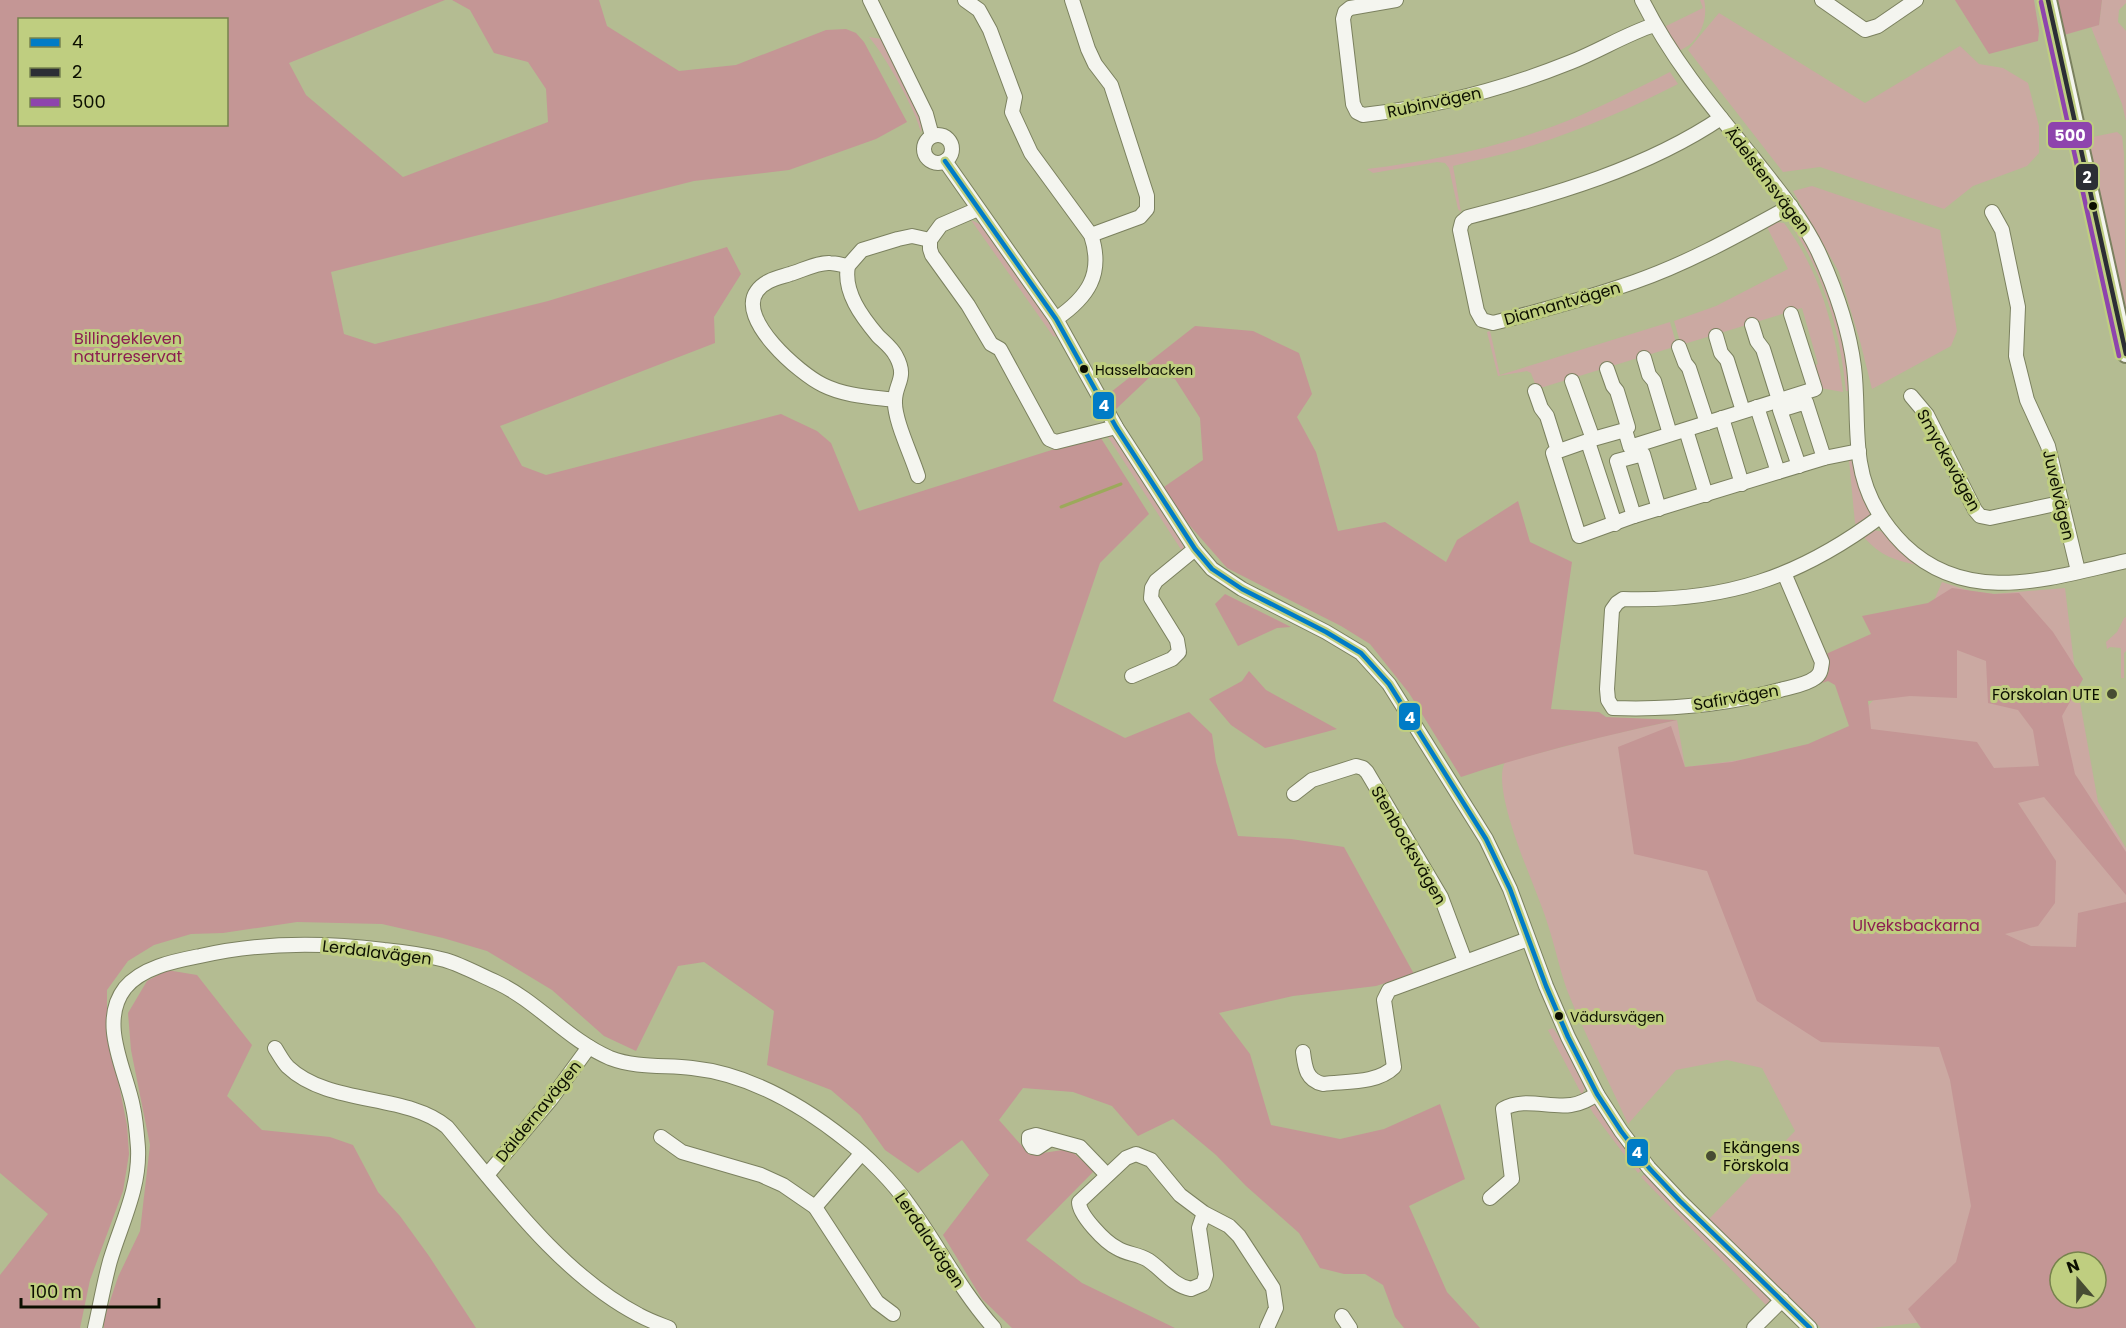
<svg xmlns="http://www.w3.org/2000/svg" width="2126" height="1328" font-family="Poppins,sans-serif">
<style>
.green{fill:#cba9a2;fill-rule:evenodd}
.forest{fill:#c49695;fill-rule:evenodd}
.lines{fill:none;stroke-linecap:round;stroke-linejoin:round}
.stream{stroke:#9ca95b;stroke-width:3}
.minor-casing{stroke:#7b815f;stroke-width:16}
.major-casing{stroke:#7b815f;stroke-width:20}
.minor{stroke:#f4f5ef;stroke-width:14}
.major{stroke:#f4f5ef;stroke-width:16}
.bus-1-casing{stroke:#bfce80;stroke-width:9}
.bus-2-casing{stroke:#bfce80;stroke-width:9}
.bus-3-casing{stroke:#bfce80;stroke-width:9}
.bus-1{stroke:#007cc6;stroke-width:4.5}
.bus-2{stroke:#2c2e35;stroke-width:4.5}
.bus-3{stroke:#8e44ad;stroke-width:4.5}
.bus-dot{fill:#0c0f00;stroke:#bfce80;stroke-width:2}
.poi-dot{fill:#474c33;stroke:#bfce80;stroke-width:2}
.labels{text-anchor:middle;stroke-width:6;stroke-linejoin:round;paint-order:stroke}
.bus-label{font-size:14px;fill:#0c0f00;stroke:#bfce80;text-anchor:start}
.street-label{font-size:16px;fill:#0c0f00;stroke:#bfce80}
.park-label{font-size:16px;fill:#8c1e51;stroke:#bfce80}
.poi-label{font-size:16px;fill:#0c0f00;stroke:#bfce80;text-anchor:end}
.line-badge{stroke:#bfce80;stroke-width:2}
.badge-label{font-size:16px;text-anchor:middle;font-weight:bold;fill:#fff}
</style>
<rect width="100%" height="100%" fill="#b4bc92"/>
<g class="green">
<path d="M1700,0H1704C1709,20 1699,44 1678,51L1664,27L1703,8Z"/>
<polygon points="2102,0 2126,0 2126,3 2119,10 2118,22 2126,31 2126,121 2122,104 2091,27 2099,25"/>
<polygon points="1719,13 1865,103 1960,46 1979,64 2003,68 2028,83 2039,126 2039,153 2027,166 1973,186 1944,209 1820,167 1783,172 1688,50"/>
<path d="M869,37L882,39C892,58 926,114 921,133C917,112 884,54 869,37Z"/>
<path d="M1670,72L1678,84C1631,108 1583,129 1534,145C1507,154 1480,159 1453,166L1461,212L1458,209L1449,168L1445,163L1437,162L1373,173L1367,169C1430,161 1495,148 1554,126C1594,111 1632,91 1670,72Z"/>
<polygon points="2117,132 2122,136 2124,154 2126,322 2086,139 2094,140 2088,138"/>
<polygon points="1812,186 1940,230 1957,331 1951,346 1872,389 1860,341 1839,272 1793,191"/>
<path d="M1786,218L1795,221C1803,236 1812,251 1819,266C1837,305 1846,348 1851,391H1846C1840,330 1823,269 1786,218Z"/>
<polygon points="971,220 984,226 1061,338 1053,336"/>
<path d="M1775,222L1784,223C1821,272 1836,332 1843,392L1820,388L1810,367L1818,364L1802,308L1681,345L1674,321L1716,306L1788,269L1767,227Z"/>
<polygon points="1670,322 1677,346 1537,389 1531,373 1527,371 1498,376 1487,332 1490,331 1500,375"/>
<polygon points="1110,436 1119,441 1181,539 1184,547 1182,551 1108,437"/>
<polygon points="1851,459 1871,512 1871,516 1858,528 1855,523 1849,460"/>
<path d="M1873,530L1884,532L1921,566C1895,560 1881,557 1863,536Z"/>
<path d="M1942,582L1970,591L1994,594L2065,588L2076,680L2098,802L2126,848V1328H1926L1924,1322L1872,1328H1821L1708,1220L1795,1131L1762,1068L1727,1060L1676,1070L1628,1124C1608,1079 1585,1035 1567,990C1559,967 1554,942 1546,919C1536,887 1490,791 1505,762L1609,735L1677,720L1685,767C1732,762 1809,752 1848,727C1853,724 1857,718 1861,714C1895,678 1923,628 1942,582ZM2060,1262H2096V1298H2060Z"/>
<polygon points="2126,617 2126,651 2124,653 2124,678 2121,678 2121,648 2110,647 2107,649 2106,642 2117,632 2124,618"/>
<polygon points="1553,1028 1564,1044 1586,1085 1582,1095 1548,1030"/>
<polygon points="1593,1104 1597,1105 1643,1169 1638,1173 1593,1113 1589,1106"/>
<path d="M1646,1173L1767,1295C1769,1299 1771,1303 1767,1306L1641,1177Z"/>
</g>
<g class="forest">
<path d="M0,0H445L289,63L306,95L403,177L548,122L546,89L528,62L494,53L470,10L452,0H599L607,26L679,71L736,65L826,30L846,29L856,33L864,42L907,122L876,139L789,170L694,181L331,272L344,334L375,344L548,301L727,247L741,274L714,317L715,343L500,426L522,466L546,475L781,414L817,431L831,443L859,511L1099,435L1149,514L1100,563L1053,701L1125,738L1189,712L1212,734L1216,762L1238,836L1291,839L1344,847L1414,974L1376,986L1293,996L1219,1013L1250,1054L1271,1125L1340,1139L1384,1129L1440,1104L1465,1179L1409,1206L1447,1292L1480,1328H1404L1395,1317L1383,1285L1365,1274H1344L1320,1268L1299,1233L1246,1186L1216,1155L1173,1119L1138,1136L1112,1106L1073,1092L1023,1088L999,1120L1030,1155L1069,1149L1094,1171L1026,1240L1082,1283L1175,1328H1012L982,1299L943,1235L989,1175L962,1140L918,1173L885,1150L860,1115L831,1090L767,1065L774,1011L704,962L678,966L636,1051L604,1036L552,990L487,951L443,938L382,924L297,922L223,933L191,934L154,945L128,961L107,990V1024L127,1125L129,1154L123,1191L90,1280L80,1328H0V1275L48,1214L0,1173ZM20,20H226V124H20Z"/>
<polygon points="1955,0 2034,0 2039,31 2038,41 1989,54"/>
<polygon points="2055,0 2102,0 2099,25 2064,35"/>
<path d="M1195,326L1253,331L1299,353L1312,394L1297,417L1316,452L1338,531L1385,522L1446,562L1457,540L1518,501L1530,542L1572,562L1551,709L1599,712L1606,717L1677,720C1604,736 1532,753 1461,777L1409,693L1370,644L1341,626L1227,568L1191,527L1161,489L1203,460L1200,418L1175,379L1153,374L1115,410L1111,392Z"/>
<path d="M1952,588L1994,594L2019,593L2053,632L2083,679L2062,716L2075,774L2126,852V895L2044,797L2018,803L2056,861L2055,903L2038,926L2005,934L2031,946L2076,947L2078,913L2126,902V1328H1921L1908,1309L1956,1262L1971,1206L1950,1080L1939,1047L1821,1042L1757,1001L1707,871L1634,854L1618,747L1671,726L1685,767L1732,762L1808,744L1849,726L1835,685L1828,681L1822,683C1831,673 1830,666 1826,654L1871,634L1862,616L1928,603ZM1957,650L1986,661L1988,703L2018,710L2033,730L2039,766L1994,768L1977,742L1871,729L1868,701L1910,696L1957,698ZM2060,1262H2096V1298H2060Z"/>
<polygon points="1225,594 1291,627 1277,628 1238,646 1215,604"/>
<polygon points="1249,671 1266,690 1337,729 1265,748 1231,725 1209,699 1242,681"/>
<polygon points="167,970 197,975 252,1045 227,1096 262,1130 330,1137 353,1145 378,1192 400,1216 429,1256 476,1328 104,1328 104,1319 118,1277 140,1231 150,1145 131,1050 128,1013 147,981"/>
</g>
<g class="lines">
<polyline class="stream" points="1061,507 1121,484"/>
<g class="minor-casing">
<g id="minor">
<polyline points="870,0 926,114 932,136"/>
<path d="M965,0L979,10L990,30L1015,97L1012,112L1031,153L1091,235C1104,274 1088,297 1056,319"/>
<polyline points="1072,0 1088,49 1095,64 1111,85 1147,196 1147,209 1140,217 1091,235"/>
<path d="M1396,0L1350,8L1345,12L1343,19L1353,104L1357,112L1363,115C1434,107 1504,89 1571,62C1599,51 1626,34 1654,25"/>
<path d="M1642,0C1671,58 1710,105 1751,155C1775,186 1801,216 1818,251C1835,288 1849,327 1854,367C1858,399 1855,431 1860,462C1865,494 1881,522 1904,545C1968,607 2050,578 2126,561"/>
<polyline points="1822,0 1865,30 1878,26 1916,0"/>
<path d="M1721,118C1647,168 1554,195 1468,217L1462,222L1460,230L1477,311L1482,320L1493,323C1540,311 1588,298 1634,282C1689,263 1740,234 1791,206"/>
<circle cx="938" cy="149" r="14"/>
<polyline points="945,161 1056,319 1116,427 1195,549 1212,569 1242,589 1326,632 1361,653 1389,684 1486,839 1510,889 1546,986 1568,1037 1597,1094 1621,1131 1649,1168 1680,1201 1810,1328"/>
<polyline points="1992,212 2002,230 2018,307 2016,356 2027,400 2048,446 2078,571"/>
<polyline points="930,240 930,249 932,255 968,305 991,344 1000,349 1049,439 1056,442 1116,427"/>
<path d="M848,266C842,265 835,263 830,263C818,262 801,271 790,274C778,278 765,280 757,291C736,319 800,374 823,385C845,396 871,397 895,400"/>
<polyline points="1791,314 1815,389 1630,447 1625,430 1593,439 1553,453 1579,536 1634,516 1824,458 1859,451"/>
<polyline points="1752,325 1757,341 1763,349 1779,400"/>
<polyline points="1716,336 1721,353 1727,360 1743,411"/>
<polyline points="1679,347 1685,363 1689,368 1707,423"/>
<polyline points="1644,358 1649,375 1654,381 1670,434"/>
<polyline points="1607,369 1613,386 1617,391 1628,427 1625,430"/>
<polyline points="1572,381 1593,439"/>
<polyline points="1535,391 1541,408 1547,416 1558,451"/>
<polyline points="1911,396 1927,415 1975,510 1980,516 1990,518 2060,503"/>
<polyline points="1757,407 1778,472"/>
<polyline points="1722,418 1742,484"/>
<polyline points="1686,430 1706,495"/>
<polyline points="1588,442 1615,524"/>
<polyline points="1799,466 1780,410 1806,402 1824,458"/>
<path d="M918,476C912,456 894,420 895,401C895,383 908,378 896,356C892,348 884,342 878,336C862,317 843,292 848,266L862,250L898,239L912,236L930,240L941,225L978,209"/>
<polyline points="1634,516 1617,461 1643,454 1659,509"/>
<path d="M1784,573L1822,662C1821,669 1821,674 1815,678C1806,685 1790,687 1780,690C1725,705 1670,710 1613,708L1608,700L1607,689L1612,610L1617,603L1623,599C1725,602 1798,578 1880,517"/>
<polyline points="1132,676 1172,659 1179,652 1177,640 1151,598 1152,588 1156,581 1195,549"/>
<polyline points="1294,794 1312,780 1356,766 1363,768 1367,772 1441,897 1465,961"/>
<path d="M275,1048C279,1054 283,1062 288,1067C329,1106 407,1093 447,1127C502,1193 562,1275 639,1315C648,1320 659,1324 669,1328"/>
<path d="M1303,1052C1305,1067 1306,1080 1323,1084C1345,1081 1377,1084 1394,1067L1384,1000L1389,990L1528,939"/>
<polyline points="661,1137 682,1152 761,1175 783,1185 815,1207 877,1302 893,1314"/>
<polyline points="1049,1140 1037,1148 1032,1147 1029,1142 1029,1137 1036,1135 1080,1147 1107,1175"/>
<polyline points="487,1175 551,1099 589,1047"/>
<path d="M1490,1198L1512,1179L1503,1109C1523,1097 1549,1108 1571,1105C1581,1104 1589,1099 1597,1094"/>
<polyline points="815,1207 861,1154"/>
<path d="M1204,1213L1199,1228L1206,1275L1203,1284L1191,1289C1173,1286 1162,1269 1148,1260C1138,1254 1126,1254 1117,1248C1105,1242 1079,1215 1079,1202L1126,1158L1136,1154L1151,1160L1180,1195L1204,1213L1229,1226L1239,1236L1273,1288L1276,1308L1267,1328"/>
<polyline points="1342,1316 1350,1328"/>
<path d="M95,1328C100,1306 104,1283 110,1261C121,1224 140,1188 138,1148C137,1135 136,1120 133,1107C126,1070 98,1023 125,988C142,967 175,961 200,956C261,942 322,942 384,950C404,952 426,955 445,960C462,965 480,975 496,982C537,1001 568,1040 610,1058C636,1068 665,1065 692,1068C749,1074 802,1105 846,1140C867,1156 893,1182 908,1204C938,1245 960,1290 994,1328"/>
<polyline points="1754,1328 1782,1300"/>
</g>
</g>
<g class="major-casing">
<polyline id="major" points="2048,0 2126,354"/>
</g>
<use href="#minor" class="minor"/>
<use href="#major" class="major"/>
<g class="bus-1-casing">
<polyline id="bus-1" points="945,161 1056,319 1116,427 1195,549 1212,569 1242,589 1326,632 1361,653 1389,684 1486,839 1510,889 1546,986 1568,1037 1597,1094 1621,1131 1649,1168 1680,1201 1810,1328"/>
</g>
<g class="bus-2-casing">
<polyline id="bus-2" points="2048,0 2126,354"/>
</g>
<g class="bus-3-casing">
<polyline id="bus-3" points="2041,2 2119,356"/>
</g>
<use href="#bus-1" class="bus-1"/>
<use href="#bus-2" class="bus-2"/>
<use href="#bus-3" class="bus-3"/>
</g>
<g class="bus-dot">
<circle cx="2093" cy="206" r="5"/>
<circle cx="1084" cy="369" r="5"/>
<circle cx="1559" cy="1016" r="5"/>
</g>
<g class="poi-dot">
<circle cx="2112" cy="694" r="6"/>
<circle cx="1711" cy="1156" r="6"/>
</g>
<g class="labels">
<g class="bus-label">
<text x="1095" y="375">Hasselbacken</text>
<text x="1570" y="1022">Vädursvägen</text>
</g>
<g class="street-label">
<text transform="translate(1434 102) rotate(-12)" y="6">Rubinvägen</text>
<text transform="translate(1768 180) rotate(53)" y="6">Ädelstensvägen</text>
<text transform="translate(1562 303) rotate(-16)" y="6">Diamantvägen</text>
<text transform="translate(1949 460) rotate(61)" y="6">Smyckevägen</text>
<text transform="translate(2059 495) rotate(77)" y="6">Juvelvägen</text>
<text transform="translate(1736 697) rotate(-10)" y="6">Safirvägen</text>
<text transform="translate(1409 845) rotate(60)" y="6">Stenbocksvägen</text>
<text transform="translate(377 952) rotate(7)" y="6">Lerdalavägen</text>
<text transform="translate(538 1111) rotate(-51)" y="6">Däldernavägen</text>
<text transform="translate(930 1240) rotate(56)" y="6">Lerdalavägen</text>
</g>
<g class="park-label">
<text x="128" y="344">Billingekleven<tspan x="128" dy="18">naturreservat</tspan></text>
<text x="1916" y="931">Ulveksbackarna</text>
</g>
<g class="poi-label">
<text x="2100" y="700">Förskolan UTE</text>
<text x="1723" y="1153" text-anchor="start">Ekängens<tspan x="1723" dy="18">Förskola</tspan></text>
</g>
</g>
<g class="line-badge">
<rect x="2047" y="121" width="46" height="28" rx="6" fill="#8e44ad"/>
<rect x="2075" y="163" width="24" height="28" rx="6" fill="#2c2e35"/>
<rect x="1092" y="391" width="23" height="29" rx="6" fill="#007cc6"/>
<rect x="1398" y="702" width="23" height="29" rx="6" fill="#007cc6"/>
<rect x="1626" y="1138" width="23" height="29" rx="6" fill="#007cc6"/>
</g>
<g class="badge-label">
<text x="2070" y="141">500</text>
<text x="2087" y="183">2</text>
<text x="1104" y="411">4</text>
<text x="1410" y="723">4</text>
<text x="1637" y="1158">4</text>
</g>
<rect x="18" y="18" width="210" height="108" fill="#bfce80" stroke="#77824d" stroke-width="1.5"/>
<rect x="30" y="38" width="30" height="9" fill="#007cc6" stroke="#77824d" stroke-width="1.5"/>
<text x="72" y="48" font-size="18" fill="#0c0f00">4</text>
<rect x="30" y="68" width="30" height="9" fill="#2c2e35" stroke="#77824d" stroke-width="1.5"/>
<text x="72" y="78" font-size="18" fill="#0c0f00">2</text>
<rect x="30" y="98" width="30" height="9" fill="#8e44ad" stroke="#77824d" stroke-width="1.5"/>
<text x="72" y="108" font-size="18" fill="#0c0f00">500</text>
<g transform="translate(2078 1280) rotate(340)"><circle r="28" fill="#bfce80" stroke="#77824d" stroke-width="1.5"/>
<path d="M0-4.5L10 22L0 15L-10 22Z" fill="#474c33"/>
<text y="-9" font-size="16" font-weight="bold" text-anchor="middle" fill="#0c0f00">N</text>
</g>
<path d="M21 1298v9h138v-9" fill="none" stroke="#0c0f00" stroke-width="3"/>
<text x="30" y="1298" font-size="18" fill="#0c0f00" stroke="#bfce80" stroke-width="4.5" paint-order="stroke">100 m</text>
</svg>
